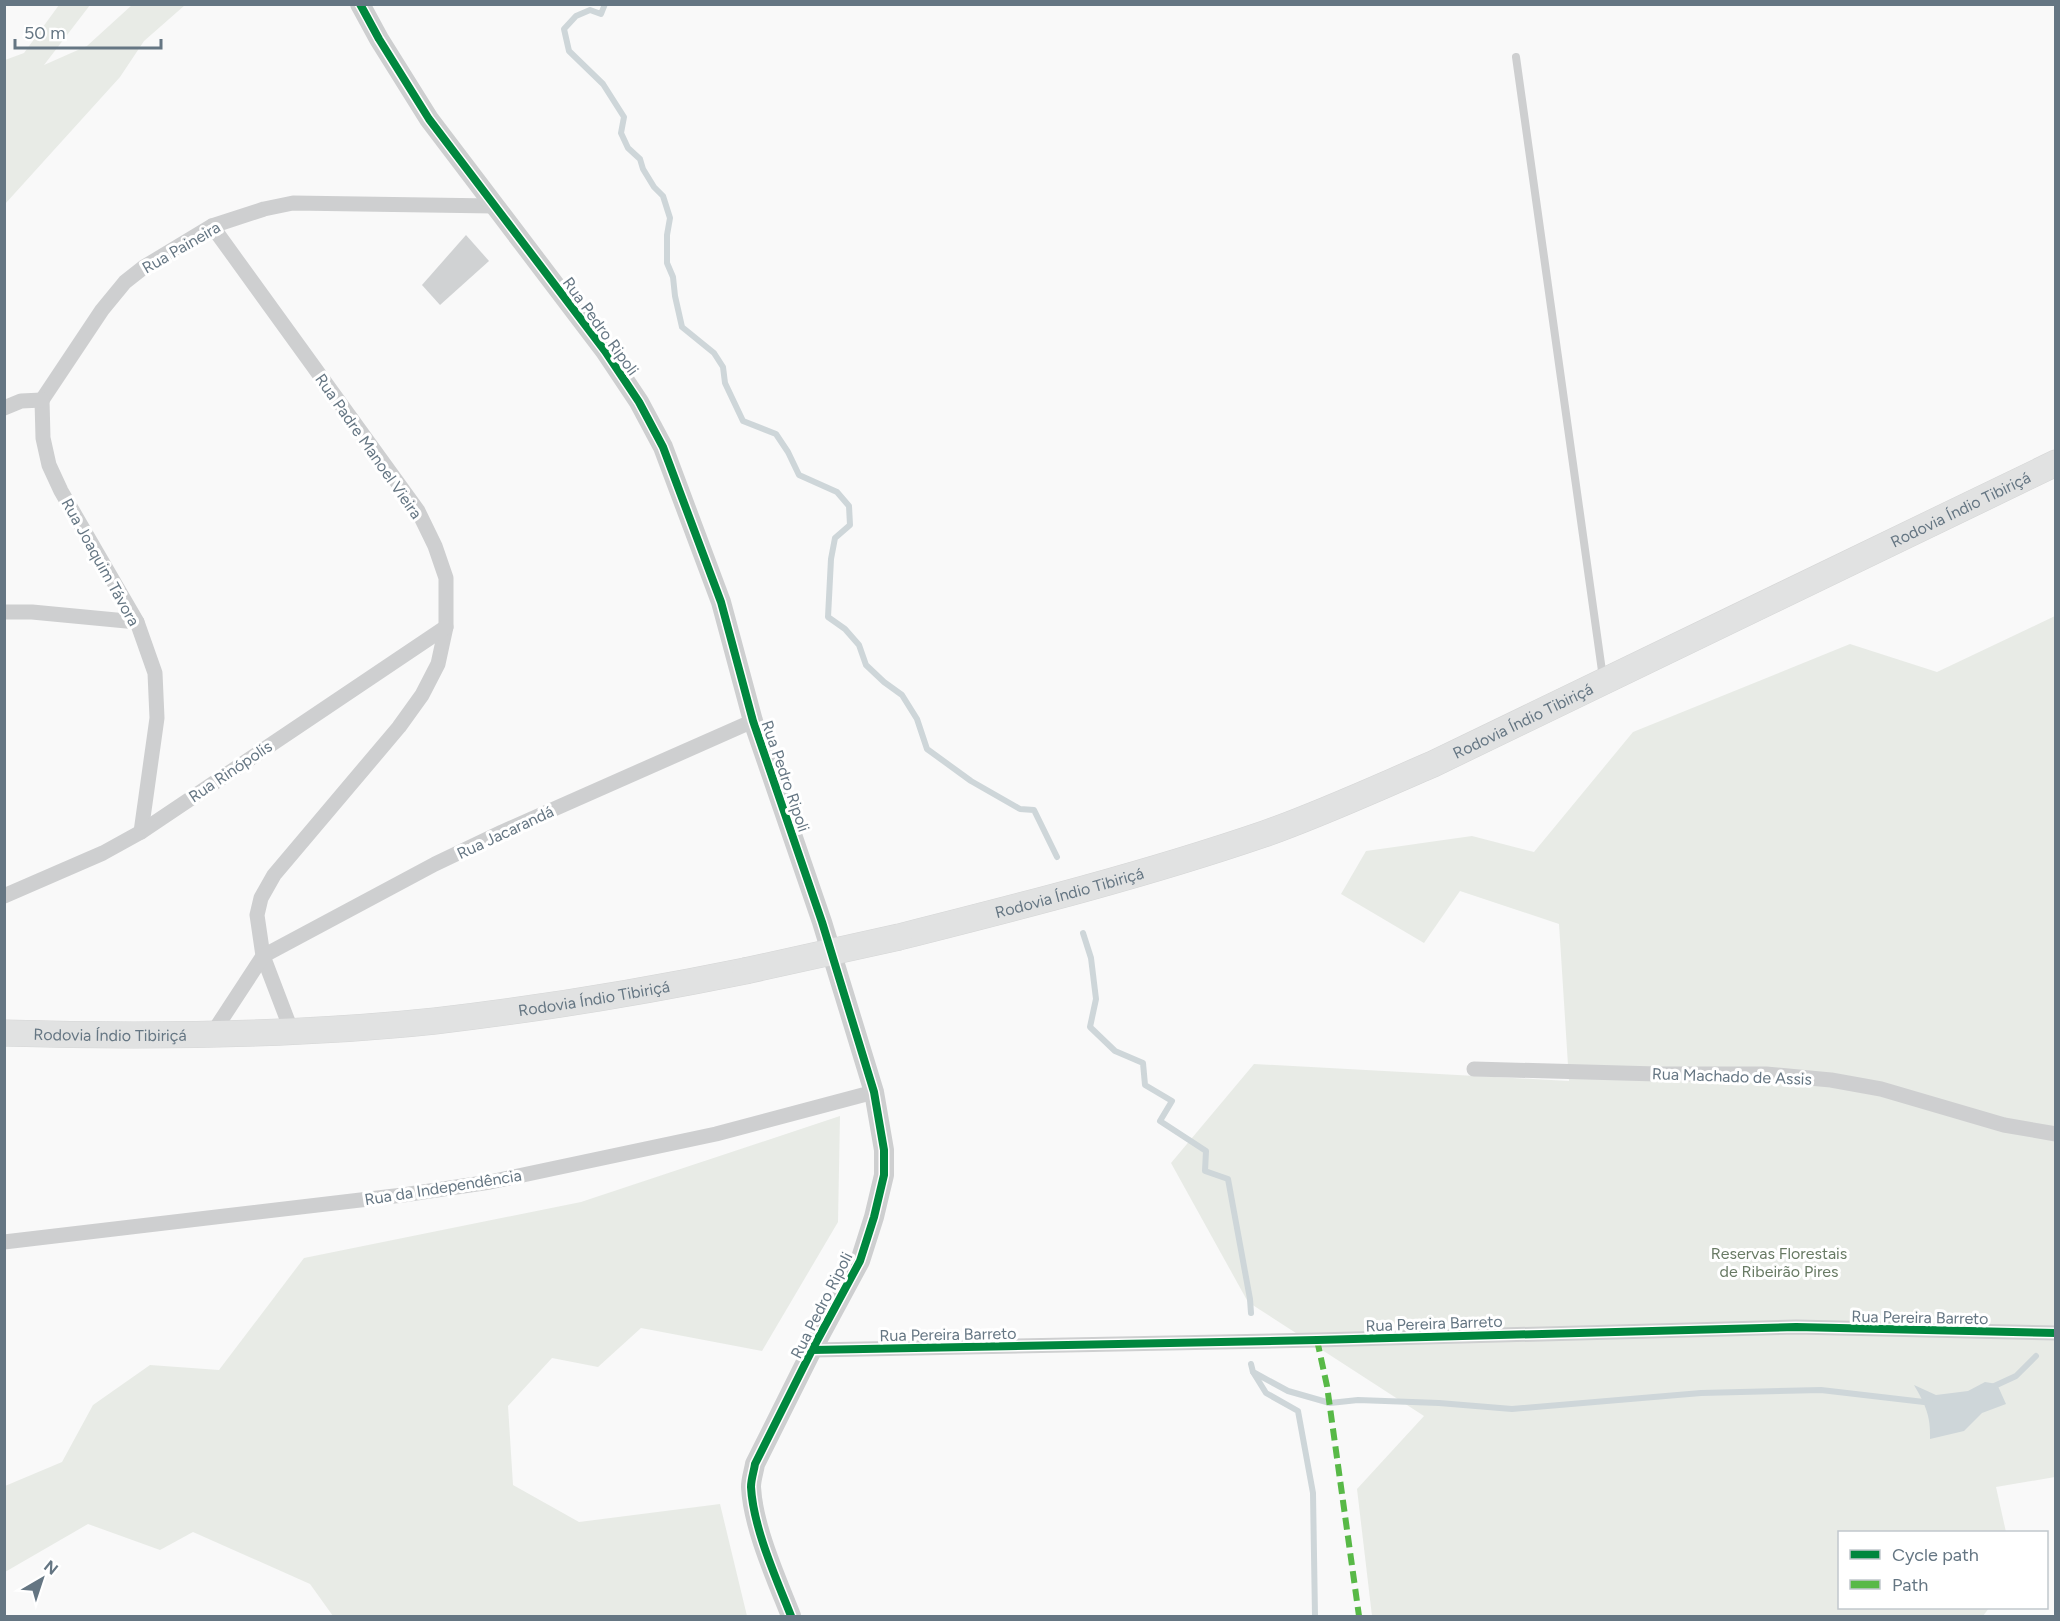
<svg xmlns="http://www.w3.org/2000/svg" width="2060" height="1621" font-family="Figtree,sans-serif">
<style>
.green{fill:#e8ebe6}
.water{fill:#ced6d9}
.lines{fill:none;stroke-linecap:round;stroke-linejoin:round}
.stream{stroke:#ced6d9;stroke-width:6}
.building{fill:#d0d2d3}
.trunk-casing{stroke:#d5d6d6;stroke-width:27}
.service{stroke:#cecfd0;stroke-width:8}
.minor{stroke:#cecfd0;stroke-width:15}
.tertiary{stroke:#cecfd0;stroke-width:20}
.trunk{stroke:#e1e2e2;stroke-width:26}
.trunk-bridge-casing{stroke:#d5d6d6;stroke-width:27;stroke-linecap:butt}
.trunk-bridge{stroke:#e1e2e2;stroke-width:26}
.quiet{stroke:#58b947;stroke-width:6;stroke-dasharray:12 6;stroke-linecap:butt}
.cycleway-casing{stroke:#fff;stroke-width:11}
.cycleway{stroke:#00873e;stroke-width:8}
.labels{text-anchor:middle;stroke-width:6;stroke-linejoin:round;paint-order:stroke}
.street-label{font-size:16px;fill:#657683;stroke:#fff}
.park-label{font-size:16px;fill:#687a64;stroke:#fff}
</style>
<rect width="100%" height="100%" fill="#f9f9f9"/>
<g class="green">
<polygon points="59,5 90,5 44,65 87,46 132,5 185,5 144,41 120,77 5,204 5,60 24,53"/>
<polygon points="2055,616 2055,1477 1996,1487 2006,1532 1840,1532 1840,1608 1989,1608 1983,1616 1923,1616 1922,1615 1914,1616 1372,1616 1357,1489 1424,1416 1248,1302 1171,1163 1254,1064 1569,1081 1559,924 1460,891 1424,943 1341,894 1366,851 1472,836 1534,852 1633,732 1850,644 1937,672"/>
<polygon points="840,1116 838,1222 762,1351 641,1328 598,1367 552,1358 508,1406 513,1485 579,1522 720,1504 747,1616 333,1616 310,1584 193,1532 160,1550 88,1524 5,1572 5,1486 62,1462 93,1405 150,1365 219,1370 304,1258 581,1202"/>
</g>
<path class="water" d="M1985,1382L1997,1384L2006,1404L1982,1413L1964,1431L1930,1439C1931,1416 1925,1404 1914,1385L1936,1395L1968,1391Z"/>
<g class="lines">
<g class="stream">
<polyline points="605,4 601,14 590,10 576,16 564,29 569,51 603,84 624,117 621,133 628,148 640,159 643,169 654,187 663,196 670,218 667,235 667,263 673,277 675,296 682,327 714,353 723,367 725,383 743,421 776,434 788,452 799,475 837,492 849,506 850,525 835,538 831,559 828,617 845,629 859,645 866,665 884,682 902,695 917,719 927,749 971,781 1020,809 1034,810 1057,857"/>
<polyline points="1083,933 1091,958 1096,999 1090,1027 1115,1051 1143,1063 1145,1085 1172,1101 1160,1121 1206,1151 1205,1171 1228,1179 1250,1299 1251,1313"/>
<polyline points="1251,1364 1253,1372 1288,1391 1330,1403 1358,1400 1439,1403 1512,1409 1701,1393 1821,1390 1924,1402 1930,1400"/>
<polyline points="1253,1372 1266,1393 1298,1411 1313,1493 1315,1616"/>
<polyline points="1990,1388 2016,1376 2036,1356"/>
</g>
</g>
<polygon class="building" points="466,235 489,261 440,305 422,285"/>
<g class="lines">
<g class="trunk-casing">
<g id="trunk">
<path id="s1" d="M899,937C1022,906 1144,875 1264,834C1321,814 1377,788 1433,764L2056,463"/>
<path id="s2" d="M4,1033C148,1037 293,1036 435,1021C539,1009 642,992 745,971"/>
</g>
</g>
<polyline class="service" points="1516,57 1603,678"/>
<g class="minor">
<polyline points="212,226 418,511 435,546 446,578 446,627 438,664 422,695 399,727 274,875 261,898 257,915 263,956 292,1032"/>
<polyline points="42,400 102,310 125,282 144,267 212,226 264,209 293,203 494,206"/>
<polyline points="42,400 43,438 49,465 61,491 137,622 155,673 157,718 141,832"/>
<polyline points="4,408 21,401 42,400"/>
<polyline points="4,612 32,612 137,622"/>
<polyline points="4,896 103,853 141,832 446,627"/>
<polyline points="212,1034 263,956 435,864 502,832 753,721"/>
<polyline points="1474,1069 1657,1074 1766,1074 1831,1080 1881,1089 2004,1125 2056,1134"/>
<polyline points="4,1242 403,1195 490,1182 716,1134 874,1092"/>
<polyline points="812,1350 1317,1340 1796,1327 2056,1333"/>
</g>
<path class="tertiary" d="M360,4L379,39L429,119L605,351L639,402L663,447L721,602L753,721L822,922L874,1092L884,1150V1175L874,1217L860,1261L812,1350L755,1464C754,1471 751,1479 751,1487C753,1527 776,1578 791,1616"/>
<use href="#trunk" class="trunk"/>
<g class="trunk-bridge-casing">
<polyline id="trunk-bridge" points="745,971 899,937"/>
</g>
<use href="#trunk-bridge" class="trunk-bridge"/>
<polyline class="quiet" points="1317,1340 1327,1386 1359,1616"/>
<g class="cycleway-casing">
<g id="cycleway">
<path d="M360,4L379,39L429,119L605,351L639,402L663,447L721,602L753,721L822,922L874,1092L884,1150V1175L874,1217L860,1261L812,1350L755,1464C754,1471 751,1479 751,1487C753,1527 776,1578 791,1616"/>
<polyline points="812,1350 1317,1340 1796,1327 2056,1333"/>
</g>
</g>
<use href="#cycleway" class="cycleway"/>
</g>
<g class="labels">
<g class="street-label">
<text transform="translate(181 247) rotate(-30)" y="6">Rua Paineira</text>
<text transform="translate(601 326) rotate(54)" y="6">Rua Pedro Ripoli</text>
<text transform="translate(369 446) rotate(55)" y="6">Rua Padre Manoel Vieira</text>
<text dy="6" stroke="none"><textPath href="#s1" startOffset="1148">Rodovia Índio Tibiriçá</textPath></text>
<text transform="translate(101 562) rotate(61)" y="6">Rua Joaquim Távora</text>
<text dy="6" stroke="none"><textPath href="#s1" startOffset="662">Rodovia Índio Tibiriçá</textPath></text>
<text transform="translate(230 771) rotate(-34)" y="6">Rua Rinópolis</text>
<text transform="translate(786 776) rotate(71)" y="6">Rua Pedro Ripoli</text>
<text transform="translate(505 832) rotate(-25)" y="6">Rua Jacarandá</text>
<text dy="6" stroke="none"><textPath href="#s1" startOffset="176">Rodovia Índio Tibiriçá</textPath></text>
<text dy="6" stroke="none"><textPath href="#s2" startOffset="592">Rodovia Índio Tibiriçá</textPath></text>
<text dy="6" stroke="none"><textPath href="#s2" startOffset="106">Rodovia Índio Tibiriçá</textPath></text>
<text transform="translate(1732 1076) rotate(2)" y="6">Rua Machado de Assis</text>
<text transform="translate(443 1187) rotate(-9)" y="6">Rua da Independência</text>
<text transform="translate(821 1305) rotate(-63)" y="6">Rua Pedro Ripoli</text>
<text transform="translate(1920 1317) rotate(1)" y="6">Rua Pereira Barreto</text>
<text transform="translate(1434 1323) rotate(-2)" y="6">Rua Pereira Barreto</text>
<text transform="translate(948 1334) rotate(-1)" y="6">Rua Pereira Barreto</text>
</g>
<g class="park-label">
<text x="1779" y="1259">Reservas Florestais<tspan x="1779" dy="18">de Ribeirão Pires</tspan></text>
</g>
</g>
<rect width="2060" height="1621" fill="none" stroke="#657683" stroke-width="12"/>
<rect x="1838" y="1531" width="210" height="78" fill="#ffffff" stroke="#c1c8cd" stroke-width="1.5"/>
<rect x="1850" y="1550" width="30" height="9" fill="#00873e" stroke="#c1c8cd" stroke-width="1.5"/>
<text x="1892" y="1561" font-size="18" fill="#657683">Cycle path</text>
<rect x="1850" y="1580" width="30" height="9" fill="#58b947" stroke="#c1c8cd" stroke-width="1.5"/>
<text x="1892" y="1591" font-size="18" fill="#657683">Path</text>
<g transform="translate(42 1579) rotate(39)" stroke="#ffffff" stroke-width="4.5" paint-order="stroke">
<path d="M0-4.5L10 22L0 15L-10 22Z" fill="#657683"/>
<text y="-9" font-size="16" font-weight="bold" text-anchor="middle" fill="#657683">N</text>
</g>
<path d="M15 39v9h146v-9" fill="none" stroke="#657683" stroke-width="3"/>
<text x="24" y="39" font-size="18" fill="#657683" stroke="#ffffff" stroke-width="4.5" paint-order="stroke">50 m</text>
</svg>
